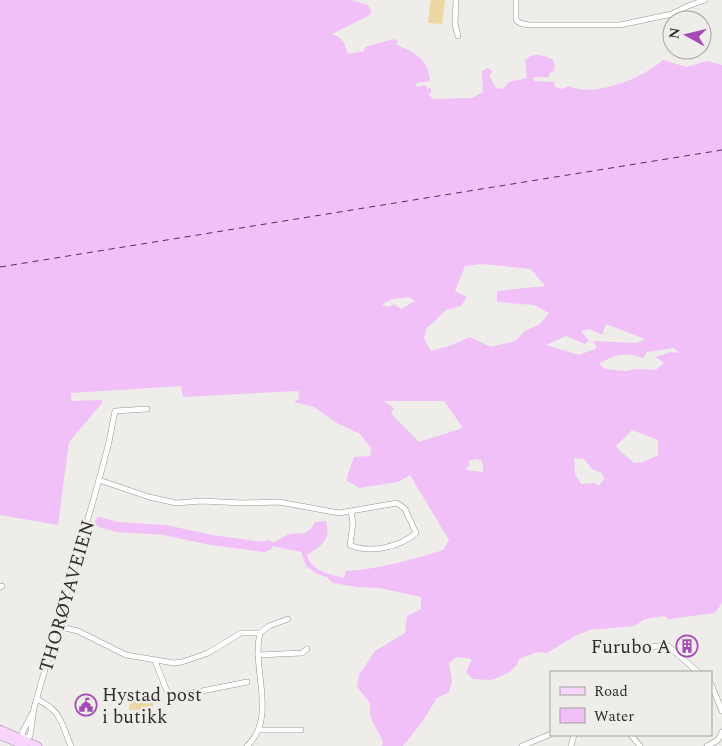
<svg xmlns="http://www.w3.org/2000/svg" width="722" height="746" font-family="Spectral,serif">
<style>
.green{fill:#ecd7a2}
.water{fill:#f1c0f8;fill-rule:evenodd}
.lines{fill:none;stroke-linecap:round;stroke-linejoin:round}
.river{stroke:#f1c0f8;stroke-width:10}
.ferry{stroke:#672172;stroke-width:1;stroke-dasharray:6 5;stroke-linecap:butt}
.minor-casing{stroke:#979592;stroke-width:6}
.major-casing{stroke:#ad88b2;stroke-width:8}
.minor{stroke:#fff;stroke-width:5}
.major{stroke:#f7d5fc;stroke-width:7}
.labels{text-anchor:middle;stroke-width:5;stroke-linejoin:round;paint-order:stroke}
.street-label{font-size:19px;fill:#2f2e2d;stroke:#eeede9}
.poi-label{font-size:19px;fill:#2f2e2d;stroke:#eeede9;text-anchor:end}
</style>
<rect width="100%" height="100%" fill="#eeede9"/>
<g class="green">
<polygon points="431,0 445,0 442,24 428,23"/>
<polygon points="130,695 154,696 153,711 129,710"/>
</g>
<path class="water" d="M0,0H351L368,5L371,10L370,15L332,34C344,38 344,43 348,54L364,51L365,47L394,39L398,41L396,44C415,54 428,57 430,81L416,83L417,87L426,85L427,89L431,88V93L428,94L433,99L472,98L483,92L482,71L488,68L493,72L489,75L496,88L503,89L509,82L527,78L525,60C533,52 542,55 552,59L555,64L554,71L551,72L548,77H533L534,81L554,82L555,87L562,89L569,86C595,98 643,78 663,60L687,67L707,61L722,65V603L715,613L669,619L664,616L645,619L634,626L590,630L575,636L547,653L538,652L521,658L518,661L517,665L508,673L494,679L489,680L473,679L466,672L472,659L457,657L449,663L452,681L449,692L437,698L422,722L403,746H382L383,742L370,716V703L357,687L359,675L375,651L405,633L407,616L421,609V597L379,588L357,587L333,583L327,577L317,574L306,566L301,552L268,545C275,542 281,538 287,535C300,530 305,540 315,522L326,521C331,540 322,545 307,555C311,571 329,574 344,578L346,571C380,569 411,560 443,550L449,540L410,475L398,482L359,488L346,480L354,457L370,456L371,448L360,434L337,423L314,407L294,402L299,399L298,391L183,397L181,386L71,393V401L102,400V403L69,442L58,525L0,515ZM482,264L531,269L545,286L497,291V302L534,305L549,313L540,324L525,331L515,341L491,347L470,337L452,345L431,351L424,338L426,329L446,310L461,306L467,297L455,291L465,266ZM409,297L415,301L401,309L394,304L389,307L382,305C394,296 396,300 409,297ZM606,324L645,339L637,343L593,341L597,348L579,355L546,345L566,336L585,344L589,341L581,331L590,329L602,335ZM674,348L679,353L671,352L656,357L664,363L656,370L637,369L625,371L605,369L599,364C613,355 626,351 643,358L647,352ZM383,401H444L463,428L419,442L391,414L394,408ZM632,430L658,440V455L643,462L634,463L618,449L616,446ZM574,458L584,459L592,469L602,473L604,479L599,486L595,483L581,484L575,474ZM476,459L481,460L483,465V472L467,470L465,468L470,466L468,461Z"/>
<g class="lines">
<polyline class="river" points="100,522 117,527 165,530 211,540 264,547 268,545"/>
<polyline class="ferry" points="0,267 722,150"/>
<g class="minor-casing">
<g id="minor">
<polyline points="456,0 455,24 458,36"/>
<polyline points="516,0 516,20 520,23 528,25 620,25 672,14 688,6 705,0"/>
<path d="M99,480L149,497L176,503L202,501L242,503L279,502L339,513L397,503L405,509L416,533C400,547 370,554 350,545L353,523L351,511"/>
<polyline points="0,587 2,586"/>
<polyline points="57,626 78,631 126,655 174,663 182,662 208,653 241,633 260,633"/>
<polyline points="613,651 667,645 698,672"/>
<polyline points="258,655 302,653 307,649"/>
<polyline points="155,661 167,691 172,695 187,694 247,682"/>
<polyline points="711,684 722,711"/>
<path d="M37,699C63,713 60,721 71,746"/>
<polyline points="259,730 301,730"/>
<polyline points="631,735 640,746"/>
<polyline points="24,739 30,736 34,708 99,480 109,442 115,411 147,409"/>
<polyline points="25,742 22,733 32,714"/>
<path d="M247,746C278,717 251,669 260,633L269,626L288,619"/>
<polyline points="522,746 551,734"/>
<polyline points="571,746 574,735"/>
<polyline points="707,746 718,740 722,732"/>
</g>
</g>
<g class="major-casing">
<g id="major">
<polyline points="0,729 38,746"/>
<polyline points="0,736 25,746"/>
</g>
</g>
<use href="#minor" class="minor"/>
<use href="#major" class="major"/>
</g>
<defs>
<g id="building-ring" transform="scale(1.125)"><circle r="9.5" fill="#eeede9" stroke="#a64bb5" stroke-width="1.5"/><path d="M-4-6H4V6H1V3H-1V6H-4ZM-2.5-4.3h1.7v1.8h-1.7ZM.8-4.3h1.7v1.8H.8ZM-2.5-1h1.7V.8h-1.7ZM.8-1h1.7V.8H.8Z" fill="#a64bb5"/></g>
<g id="civic-ring" transform="scale(1.125)"><circle r="9.5" fill="#eeede9" stroke="#a64bb5" stroke-width="1.5"/><path d="M-.6-6.5H3V-4.5H.6V-3L4-1V1h2V6H-6V1h2V-1L-.6-3ZM-1.2 2.5V6h2.4V2.5Z" fill="#a64bb5"/></g>
</defs>
<g fill-rule="evenodd">
<use href="#building-ring" x="687" y="646"/>
<use href="#civic-ring" x="86" y="705"/>
</g>
<g class="labels">
<g class="street-label">
<text transform="translate(66 596) rotate(-74)" y="7">THORØYAVEIEN</text>
</g>
<g class="poi-label">
<text x="671" y="653">Furubo A</text>
<text x="102" y="701" text-anchor="start">Hystad post<tspan x="102" dy="22">i butikk</tspan></text>
</g>
</g>
<rect x="550" y="671" width="162" height="65" fill="#eeede9" stroke="#a2a19e"/>
<rect x="560" y="687" width="25" height="8" fill="#f7d5fc" stroke="#a2a19e"/>
<text x="594" y="696" font-size="15" fill="#2f2e2d">Road</text>
<rect x="560" y="708" width="25" height="15" fill="#f1c0f8" stroke="#a2a19e"/>
<text x="594" y="721" font-size="15" fill="#2f2e2d">Water</text>
<g transform="translate(687 35) rotate(278)"><circle r="24" fill="#eeede9" stroke="#a2a19e"/>
<path d="M0-4L9 19L0 12L-9 19Z" fill="#a64bb5"/>
<text y="-8" font-size="14" font-weight="bold" text-anchor="middle" fill="#2f2e2d">N</text>
</g>
</svg>
